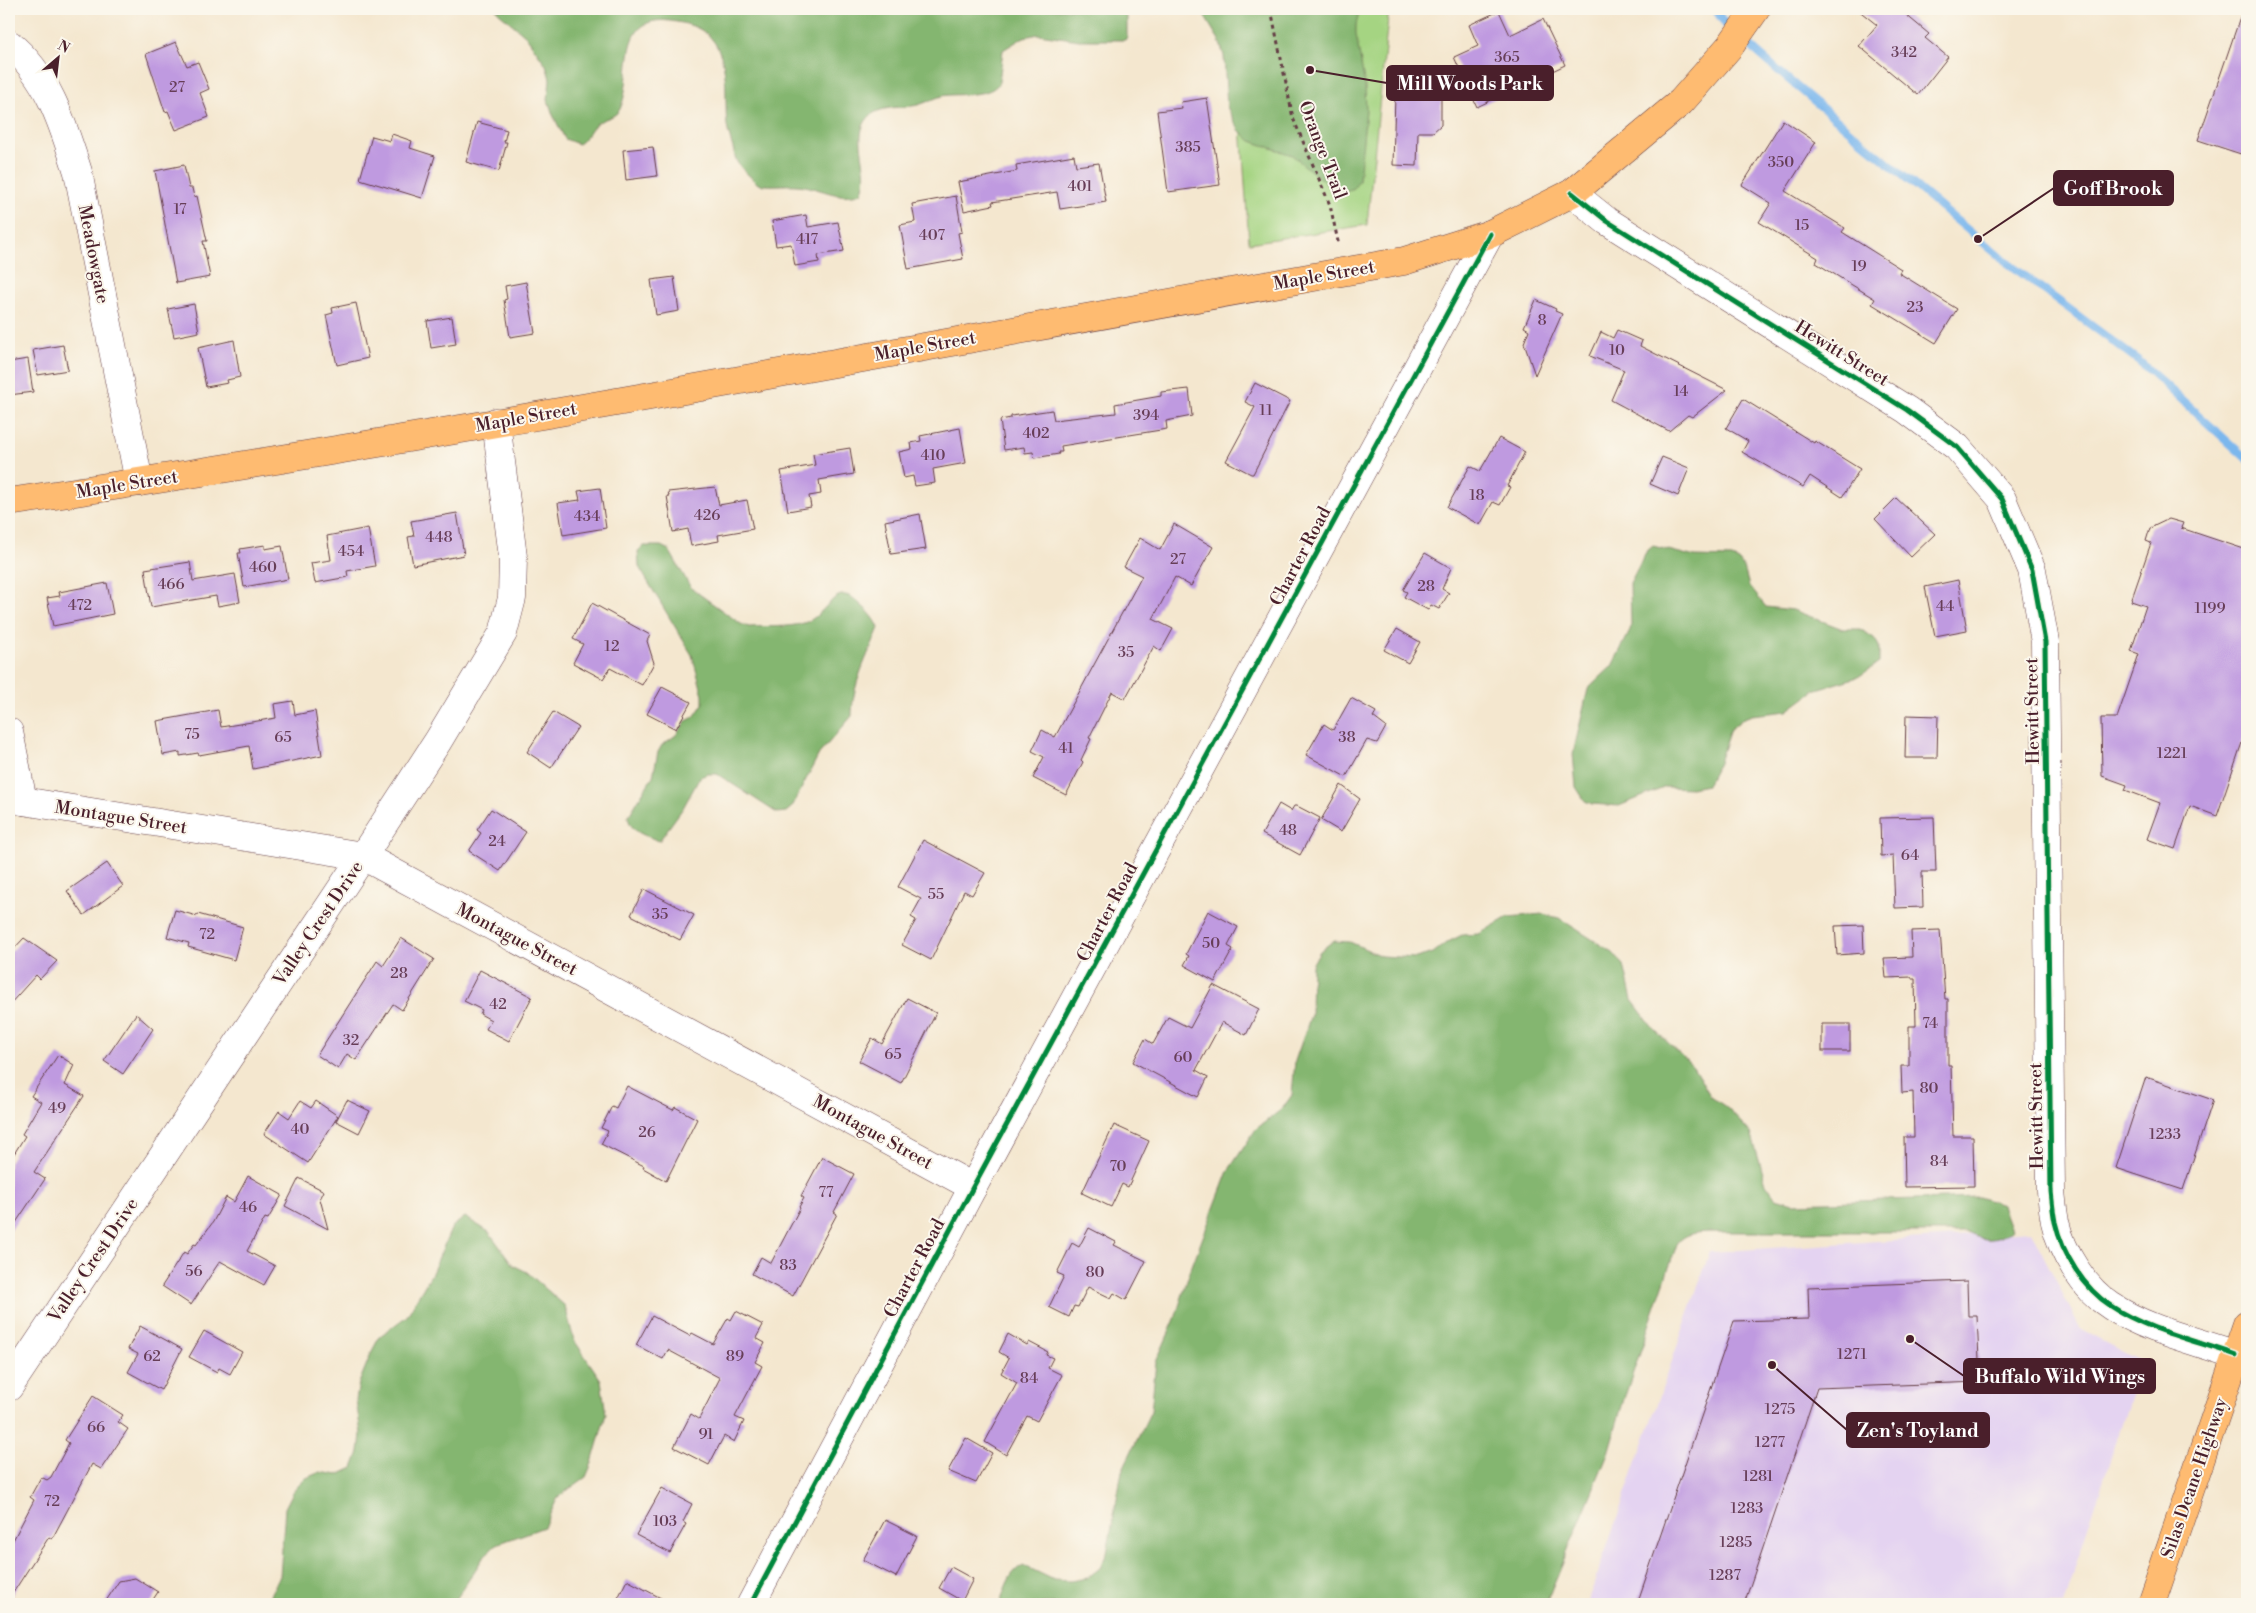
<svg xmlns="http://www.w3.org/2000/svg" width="2256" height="1613" font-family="'Libre Bodoni',serif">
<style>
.built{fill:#e4d3f1}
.green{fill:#a5d482;stroke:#787a56}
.forest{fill:#84b670;stroke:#676a4e}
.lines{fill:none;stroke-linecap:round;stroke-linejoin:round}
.stream{stroke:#7cb7ed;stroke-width:8}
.building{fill:#bf9ae0}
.minor-casing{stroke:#643d44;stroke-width:29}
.major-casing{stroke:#643d44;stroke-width:29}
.path{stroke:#643d44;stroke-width:3;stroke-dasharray:4 4;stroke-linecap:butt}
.minor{stroke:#fff;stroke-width:28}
.major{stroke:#febb71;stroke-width:28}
.cycleway-casing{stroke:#fbf7ec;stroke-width:8}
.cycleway{stroke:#00873e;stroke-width:5}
.labels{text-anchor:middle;stroke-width:4;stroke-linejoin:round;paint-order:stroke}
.number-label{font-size:15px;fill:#673e58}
.street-label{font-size:18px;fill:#4a1f2b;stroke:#fbf7ec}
.leader{fill:none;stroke:#4a1f2b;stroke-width:2}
.callout-dot{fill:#4a1f2b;stroke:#fbf7ec;stroke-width:2}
.callout{fill:#4a1f2b;stroke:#4a1f2b;stroke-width:2}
.callout-label{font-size:19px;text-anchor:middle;font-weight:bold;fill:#fff}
</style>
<rect width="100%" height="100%" fill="#fbf7ec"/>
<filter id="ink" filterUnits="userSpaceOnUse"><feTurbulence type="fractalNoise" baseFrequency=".02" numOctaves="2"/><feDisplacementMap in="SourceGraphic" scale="10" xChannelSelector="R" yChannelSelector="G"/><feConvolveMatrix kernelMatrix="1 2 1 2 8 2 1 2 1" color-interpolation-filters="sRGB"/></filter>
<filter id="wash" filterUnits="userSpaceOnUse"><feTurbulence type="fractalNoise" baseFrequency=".0096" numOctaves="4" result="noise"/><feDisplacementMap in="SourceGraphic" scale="20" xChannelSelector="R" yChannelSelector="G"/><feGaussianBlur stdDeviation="1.12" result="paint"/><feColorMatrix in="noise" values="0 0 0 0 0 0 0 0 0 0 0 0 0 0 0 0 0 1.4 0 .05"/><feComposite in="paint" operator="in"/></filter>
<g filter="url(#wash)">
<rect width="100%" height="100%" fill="#f4e7cf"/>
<polygon class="built" points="2031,1231 2081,1330 2142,1362 2063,1604 1587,1604 1710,1252"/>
<polygon class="green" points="1233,9 1389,9 1367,225 1249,243"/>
<g class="forest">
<path d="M496,9H1127V37L1125,40H1079L1039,34L1024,37L1003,50L999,82C993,98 956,93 942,96C932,99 922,105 912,106C899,108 878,106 868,118C850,138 873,171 861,193C841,200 824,190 805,186C789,183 773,187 758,184C752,178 742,170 737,162C735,158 734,152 733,148C731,141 728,133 727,126C724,98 731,61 711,38C700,26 685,23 670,21C615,14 635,77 620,109C615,119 603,117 595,125C588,132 588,137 578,144L565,139L553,115L548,100L550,79L546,65L526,36L498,12Z"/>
<polygon points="1200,9 1360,9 1356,25 1356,35 1365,86 1366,110 1359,180 1354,188 1346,192 1338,191 1328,185 1292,155 1251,141 1239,130 1227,107 1224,56 1219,40"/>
<path d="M644,546H661L669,550L691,588L741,624L749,627C766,626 788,628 804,623C829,615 834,578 860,604C868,611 875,618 879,628C867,657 852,684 852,716L819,754L792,807L786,812L777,813L717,774H708L700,777L683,808L659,841C645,835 631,833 628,817L653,776L658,752L662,745L676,735L686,721L694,717L703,704V695L692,655L639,567L638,551Z"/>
<polygon points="1653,546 1695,557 1732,558 1739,561 1744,568 1749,586 1766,607 1793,610 1843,629 1860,629 1874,638 1879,646 1879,663 1858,677 1817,689 1787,711 1752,715 1744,718 1730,729 1719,762 1707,785 1691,788 1666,787 1619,806 1592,804 1585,801 1576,787 1573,754 1588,689 1612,666 1628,635 1631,627 1630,583 1646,552"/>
<path d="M1543,914L1559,918L1612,952L1624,965L1632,1000L1653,1028L1693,1067L1711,1097L1726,1107L1751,1133L1766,1184L1776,1198L1793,1203L1978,1197L2002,1205L2011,1229C1996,1244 1982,1240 1965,1232H1725C1709,1233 1687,1229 1677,1244L1624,1399L1608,1453L1546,1604H1000C1005,1589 1008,1573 1023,1565L1054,1580L1070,1581L1087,1578L1100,1568L1107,1553L1122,1471L1151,1411L1156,1362L1175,1319L1190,1271L1228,1171L1256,1129L1282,1109L1292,1095L1295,1061L1311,1015L1312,965L1320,951L1333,941L1350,942L1381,956L1416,958L1433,953L1446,943L1462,935L1479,934L1508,917Z"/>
<polygon points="465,1217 489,1232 513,1265 527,1272 565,1306 574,1340 601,1380 606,1414 592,1463 586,1477 558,1497 544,1527 497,1544 485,1555 453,1604 265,1604 280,1576 285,1508 293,1492 304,1479 320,1472 338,1475 353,1468 359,1452 361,1434 356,1400 359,1383 372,1351 380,1336 407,1316 432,1273 452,1227"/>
</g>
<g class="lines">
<polyline class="stream" points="1715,9 1725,24 1789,80 2005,261 2139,361 2247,459"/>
</g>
<g id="blocks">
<g class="building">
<polygon points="1857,9 1899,9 1929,34 1925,38 1948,57 1918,95 1859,46 1877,25"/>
<polygon points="2243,9 2247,9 2247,156 2198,140"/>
<polygon points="1499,11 1510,35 1543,19 1565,65 1477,107 1454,57 1478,46 1469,25"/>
<polygon points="176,42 187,66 198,62 209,89 200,93 209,117 176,130 168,111 165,112 146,54"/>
<polygon points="1395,95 1441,96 1441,125 1433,132 1418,132 1417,166 1393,165"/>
<polygon points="1207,98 1220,185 1168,192 1157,111 1182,108 1181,102"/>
<polygon points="1783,120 1816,142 1785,191 1845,228 1842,232 1901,269 1899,273 1957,309 1936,343 1872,304 1875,299 1816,263 1818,258 1759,222 1771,203 1742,185"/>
<polygon points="477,122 507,130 504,142 507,142 499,171 466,162"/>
<polygon points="392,134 412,141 410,148 435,156 422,198 360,179 372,136 390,141"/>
<polygon points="653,147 657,176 626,180 623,150"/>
<polygon points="1074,155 1076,166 1099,163 1106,202 1060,209 1057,192 992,202 993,205 964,211 958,182 1017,171 1016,165"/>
<polygon points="184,165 189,188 192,188 194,197 197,196 207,241 203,241 210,277 176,283 155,171"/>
<polygon points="956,196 962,232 958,233 963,259 908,269 900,225 915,222 912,204"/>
<polygon points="806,215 808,227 838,222 844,251 818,255 819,262 795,266 791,244 776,246 772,221"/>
<polygon points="674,277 679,311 656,315 651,280"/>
<polygon points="526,282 535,333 510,337 504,300 507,299 505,286"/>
<polygon points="1536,300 1556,309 1555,311 1562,314 1535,375 1524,343 1529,330 1524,327"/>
<polygon points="356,303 368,358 337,365 326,315 333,313 332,308"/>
<polygon points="194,304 199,332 174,337 168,309"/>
<polygon points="452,317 456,344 431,348 427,321"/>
<polygon points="1617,330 1642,341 1640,346 1727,390 1692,417 1688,415 1669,431 1611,400 1624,370 1590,356 1601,332 1613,338"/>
<polygon points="234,340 240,377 227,380 228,383 206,387 198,348"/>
<polygon points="63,345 68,370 38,375 33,350"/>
<polygon points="28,359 33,392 9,395 9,362"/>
<polygon points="1255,383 1290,401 1253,474 1251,474 1226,461 1255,407 1245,402"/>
<polygon points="1189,389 1192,416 1166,421 1167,429 1061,446 1062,452 1058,452 1059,454 1034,458 1033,452 1025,453 1024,447 1004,450 1000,420 1011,418 1011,416 1052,410 1054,420 1116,413 1115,404 1161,396 1161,392"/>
<polygon points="1743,399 1814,443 1815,441 1860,469 1842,497 1810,476 1803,487 1742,452 1748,441 1726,428"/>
<polygon points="960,428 966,463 933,469 935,483 915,486 913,476 904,478 899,452 912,449 911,443 921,441 920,436"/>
<polygon points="1499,438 1525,452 1507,486 1510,487 1500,505 1493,502 1480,525 1447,507 1470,466 1480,471"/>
<polygon points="850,448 854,474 819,480 821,494 809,496 811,507 788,511 781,471 815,465 813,454"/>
<polygon points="1662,457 1689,468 1678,496 1650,484"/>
<polygon points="715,487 719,505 747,500 753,529 718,535 719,541 691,546 688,529 673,532 667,496 669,496 668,492"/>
<polygon points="600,488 606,528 563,535 558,503 580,500 578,491"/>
<polygon points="1896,498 1935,534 1911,557 1875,519"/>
<polygon points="457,513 464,555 413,565 408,537 414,536 411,521"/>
<polygon points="920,514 926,549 891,554 885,521"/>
<polygon points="2169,519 2183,523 2181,528 2247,550 2247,728 2217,816 2190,806 2175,849 2147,839 2160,803 2125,790 2127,785 2102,776 2101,718 2117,718 2139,654 2131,651 2146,606 2131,601 2151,543 2146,541 2150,528"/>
<polygon points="1174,524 1213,547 1191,586 1175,577 1153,619 1173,629 1161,651 1154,646 1125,699 1112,692 1089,738 1091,739 1081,760 1083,762 1066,795 1033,778 1044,757 1032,751 1042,730 1055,737 1142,576 1124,567 1140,538 1160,550"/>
<polygon points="368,528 375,566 347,571 348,577 315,583 311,563 331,560 327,536"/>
<polygon points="265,545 265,549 282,546 288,579 244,587 238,553 241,553 240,549"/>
<polygon points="1425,553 1451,568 1442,589 1449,593 1439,609 1431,605 1428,610 1404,597 1407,592 1403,590"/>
<polygon points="190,562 193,581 235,574 240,602 218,606 216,596 151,607 145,569"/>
<polygon points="1958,580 1967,630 1935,636 1925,587"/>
<polygon points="107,583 113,614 53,626 47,598 60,596 59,592"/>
<polygon points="592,603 650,635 647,641 654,663 642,685 610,668 603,679 573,663 583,644 573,639"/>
<polygon points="1397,629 1420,642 1408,663 1384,650"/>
<polygon points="662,687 691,702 676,729 647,714"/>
<polygon points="1351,698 1376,712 1373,717 1386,727 1377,743 1367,740 1346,777 1306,755 1324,724 1333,730"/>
<polygon points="293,701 295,715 315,711 322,755 253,769 249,746 199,755 198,753 180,756 180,752 163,755 157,721 218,710 221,727 276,718 274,704"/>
<polygon points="553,712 578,727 551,768 527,752"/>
<polygon points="1906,715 1938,716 1937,758 1905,758"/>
<polygon points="1341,785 1360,799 1341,832 1321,820"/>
<polygon points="1279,804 1291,811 1294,806 1297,806 1320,818 1300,855 1262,834"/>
<polygon points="491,809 526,832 500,871 469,851 481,833 477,830"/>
<polygon points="1934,817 1936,872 1922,872 1923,907 1895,908 1893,855 1881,856 1880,818"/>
<polygon points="923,840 985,873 972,895 964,891 931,960 902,945 916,920 911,917 921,899 898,887"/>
<polygon points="107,863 123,886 84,915 67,891"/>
<polygon points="644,889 694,915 680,940 631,915"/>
<polygon points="175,910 197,916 198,914 243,927 234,960 188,947 189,943 167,937"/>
<polygon points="1208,911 1238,927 1228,946 1233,949 1215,982 1184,965 1189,956 1186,954"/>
<polygon points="1863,925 1864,953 1837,955 1835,926"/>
<polygon points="1940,930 1945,999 1948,999 1948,1065 1951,1065 1953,1136 1973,1136 1974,1186 1905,1187 1904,1137 1914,1137 1913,1092 1902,1093 1901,1066 1909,1066 1909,1026 1916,1026 1915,979 1912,979 1912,977 1886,978 1884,958 1912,957 1911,931"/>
<polygon points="24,938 57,961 40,979 36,975 9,1005 9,954"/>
<polygon points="401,938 434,959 402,1010 393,1004 356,1060 347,1054 338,1069 317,1055 377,961 383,966"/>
<polygon points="480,970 532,997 509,1041 486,1029 491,1020 480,1014 482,1010 464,1001"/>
<polygon points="1213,985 1259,1009 1246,1035 1222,1022 1196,1070 1208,1077 1198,1097 1133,1062 1145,1039 1153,1044 1168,1017 1190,1028"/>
<polygon points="907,998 936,1013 901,1083 859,1061 872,1038 882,1044"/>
<polygon points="136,1014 153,1029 123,1074 104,1061"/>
<rect x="1822" y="1024" width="28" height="27"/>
<polygon points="58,1055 74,1065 65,1085 84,1096 34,1172 45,1179 9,1233 9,1162 25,1136 22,1134 41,1102 31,1096"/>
<polygon points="2146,1077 2213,1100 2183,1190 2116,1168"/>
<polygon points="627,1086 673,1110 675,1107 697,1119 666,1181 643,1168 644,1166 601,1144 608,1131 601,1128 612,1106 616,1108"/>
<polygon points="347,1100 370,1111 359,1133 336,1121"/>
<polygon points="300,1101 311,1108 316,1101 338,1116 308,1163 264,1134 279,1111 289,1118"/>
<polygon points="1114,1125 1149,1141 1128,1187 1122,1184 1111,1207 1082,1193"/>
<polygon points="822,1157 854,1174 834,1212 837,1214 793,1296 752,1274 761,1257 771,1263 800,1208 799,1207 804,1198 801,1196"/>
<polygon points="248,1176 282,1195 268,1219 265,1218 247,1251 275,1266 264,1285 220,1261 191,1305 162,1286 184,1252 187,1254 194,1244 196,1245 213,1222 226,1197 234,1202"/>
<polygon points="299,1178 324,1191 320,1199 328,1229 285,1206"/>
<polygon points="1089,1228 1116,1242 1114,1245 1146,1261 1126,1300 1114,1293 1111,1298 1088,1287 1078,1307 1074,1306 1069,1317 1049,1307 1064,1276 1057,1273 1072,1243 1079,1247"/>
<polygon points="1967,1281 1968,1316 1977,1316 1980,1382 1817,1388 1744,1604 1637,1604 1734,1321 1809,1319 1808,1287"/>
<polygon points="736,1311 763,1325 756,1338 765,1343 755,1362 762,1366 735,1417 744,1421 734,1442 724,1436 709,1465 674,1447 691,1414 699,1419 720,1378 668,1350 663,1359 636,1345 652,1316 690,1336 692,1333 713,1344 728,1318 731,1320"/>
<polygon points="140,1326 182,1349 161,1390 128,1372 138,1354 128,1349"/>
<polygon points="204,1331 242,1352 230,1374 219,1368 217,1372 189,1357"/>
<polygon points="1008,1334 1027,1345 1029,1342 1048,1352 1046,1355 1053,1358 1048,1368 1062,1375 1037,1421 1027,1416 1006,1455 985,1442 1017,1383 1001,1373 1009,1358 999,1352"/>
<polygon points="93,1396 123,1415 118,1422 128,1429 101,1469 92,1464 52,1539 49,1537 9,1599 9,1548 34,1500 30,1497 41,1477 47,1480 51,1477 69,1443 65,1440"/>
<polygon points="966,1438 992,1453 976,1483 948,1471"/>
<polygon points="662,1488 692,1504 683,1522 686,1524 670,1553 636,1535"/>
<polygon points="885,1520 917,1536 896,1577 863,1560"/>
<polygon points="951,1567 973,1579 962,1601 939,1588"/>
<polygon points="135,1578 158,1592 150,1604 104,1604 119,1581"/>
<polygon points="627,1580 672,1604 615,1604"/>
</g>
</g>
</g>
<g filter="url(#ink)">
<use href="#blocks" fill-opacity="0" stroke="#643d44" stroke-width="1"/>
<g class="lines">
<g class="minor-casing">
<g id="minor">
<path d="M9,44C49,76 63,125 78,172L139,482"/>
<path d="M1572,193L1607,221L1907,410L1957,447L2002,499L2032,570L2045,642L2051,1191C2052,1201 2053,1212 2055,1222C2062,1253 2084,1289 2111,1306C2146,1330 2197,1341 2236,1355"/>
<polyline points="9,732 23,801"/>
<polyline points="23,801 363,856 973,1187"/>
<polyline points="9,1387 363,856 438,741 503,633 512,598 513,557 496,422"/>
<polyline points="751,1604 973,1187 1490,234"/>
</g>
</g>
<g class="major-casing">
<g id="major">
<path d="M9,502C475,432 939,343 1404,261L1490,234L1572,193L1681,102L1730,46L1756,9"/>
<polyline points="2151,1604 2247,1324"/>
</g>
</g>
<polyline class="path" points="1271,9 1293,118 1330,205 1339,246"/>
<use href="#minor" class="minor"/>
<use href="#major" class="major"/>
<g class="cycleway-casing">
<g id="cycleway">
<path d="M1572,193L1607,221L1907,410L1957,447L2002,499L2032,570L2045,642L2051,1191C2052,1201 2053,1212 2055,1222C2062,1253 2084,1289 2111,1306C2146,1330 2197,1341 2236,1355"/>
<polyline points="751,1604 973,1187 1490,234"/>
</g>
</g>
<use href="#cycleway" class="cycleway"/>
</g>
</g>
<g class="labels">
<g class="number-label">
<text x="1904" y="57">342</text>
<text x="1507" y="62">365</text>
<text x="177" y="92">27</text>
<text x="1188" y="152">385</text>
<text x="1781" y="167">350</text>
<text x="1080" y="191">401</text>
<text x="180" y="214">17</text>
<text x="1802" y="230">15</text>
<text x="932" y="240">407</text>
<text x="807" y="244">417</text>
<text x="1859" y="271">19</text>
<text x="1915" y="312">23</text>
<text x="1542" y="325">8</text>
<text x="1617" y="355">10</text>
<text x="1681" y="396">14</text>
<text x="1266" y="415">11</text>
<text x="1146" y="420">394</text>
<text x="1036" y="438">402</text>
<text x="933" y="460">410</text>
<text x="1477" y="500">18</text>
<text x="707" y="520">426</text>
<text x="587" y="521">434</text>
<text x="439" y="542">448</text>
<text x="351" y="556">454</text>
<text x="1178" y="564">27</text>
<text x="263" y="572">460</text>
<text x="171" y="589">466</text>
<text x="1426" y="591">28</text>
<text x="80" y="610">472</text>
<text x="1945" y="611">44</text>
<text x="2210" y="613">1199</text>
<text x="612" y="651">12</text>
<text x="1126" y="657">35</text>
<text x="192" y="739">75</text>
<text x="283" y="742">65</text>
<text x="1347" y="742">38</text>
<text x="1066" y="753">41</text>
<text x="2172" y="758">1221</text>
<text x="1288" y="835">48</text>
<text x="497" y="846">24</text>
<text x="1910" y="860">64</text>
<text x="936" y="899">55</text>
<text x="660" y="919">35</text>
<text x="207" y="939">72</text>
<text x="1211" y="948">50</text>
<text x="399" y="978">28</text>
<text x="498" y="1009">42</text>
<text x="1930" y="1028">74</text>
<text x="351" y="1045">32</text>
<text x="893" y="1059">65</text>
<text x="1183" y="1062">60</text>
<text x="1929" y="1093">80</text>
<text x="57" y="1113">49</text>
<text x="300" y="1134">40</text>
<text x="647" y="1137">26</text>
<text x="2165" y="1139">1233</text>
<text x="1939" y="1166">84</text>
<text x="1118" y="1171">70</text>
<text x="826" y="1197">77</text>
<text x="248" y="1212">46</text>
<text x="788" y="1270">83</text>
<text x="194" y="1276">56</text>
<text x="1095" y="1277">80</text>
<text x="1852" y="1359">1271</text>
<text x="152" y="1361">62</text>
<text x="735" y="1361">89</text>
<text x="1029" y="1383">84</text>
<text x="1780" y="1414">1275</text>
<text x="96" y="1432">66</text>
<text x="706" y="1439">91</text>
<text x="1770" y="1447">1277</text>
<text x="1758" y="1481">1281</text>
<text x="52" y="1506">72</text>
<text x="1747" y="1513">1283</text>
<text x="665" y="1526">103</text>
<text x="1736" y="1547">1285</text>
<text x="1725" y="1580">1287</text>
</g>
<g class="street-label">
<text transform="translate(1323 150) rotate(69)" y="6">Orange Trail</text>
<text transform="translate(94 254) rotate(79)" y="6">Meadowgate</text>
<text transform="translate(1324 275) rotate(-10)" y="6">Maple Street</text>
<text transform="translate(925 346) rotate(-10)" y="6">Maple Street</text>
<text transform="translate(1842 353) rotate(32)" y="6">Hewitt Street</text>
<text transform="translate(526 417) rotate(-10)" y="6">Maple Street</text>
<text transform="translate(127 484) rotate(-9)" y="6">Maple Street</text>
<text transform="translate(1300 556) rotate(-62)" y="6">Charter Road</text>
<text transform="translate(2032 711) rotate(-91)" y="6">Hewitt Street</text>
<text transform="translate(121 817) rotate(9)" y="6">Montague Street</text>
<text transform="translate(1107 912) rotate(-62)" y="6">Charter Road</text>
<text transform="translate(318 923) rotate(-56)" y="6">Valley Crest Drive</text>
<text transform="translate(517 939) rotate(28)" y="6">Montague Street</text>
<text transform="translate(2036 1116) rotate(-91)" y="6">Hewitt Street</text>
<text transform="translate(873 1132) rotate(29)" y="6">Montague Street</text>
<text transform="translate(93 1260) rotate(-56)" y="6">Valley Crest Drive</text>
<text transform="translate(914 1268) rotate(-62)" y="6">Charter Road</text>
<text transform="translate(2194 1478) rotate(-71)" y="6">Silas Deane Highway</text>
</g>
</g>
<path class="leader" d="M1310 70L1387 83M1978 239L2054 188M1910 1339L1964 1376M1772 1365L1847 1430"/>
<g class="callout-dot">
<circle cx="1310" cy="70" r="5"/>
<circle cx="1978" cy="239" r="5"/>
<circle cx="1910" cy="1339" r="5"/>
<circle cx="1772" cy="1365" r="5"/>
</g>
<g class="callout">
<rect x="1387" y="66" width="166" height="34" rx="5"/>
<rect x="2054" y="171" width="119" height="34" rx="5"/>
<rect x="1964" y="1359" width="191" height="34" rx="5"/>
<rect x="1847" y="1413" width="142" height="34" rx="5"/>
</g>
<g class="callout-label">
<text x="1470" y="90">Mill Woods Park</text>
<text x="2113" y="195">Goff Brook</text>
<text x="2060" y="1383">Buffalo Wild Wings</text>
<text x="1918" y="1437">Zen's Toyland</text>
</g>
<rect width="2256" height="1613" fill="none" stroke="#fbf7ec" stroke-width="30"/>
<g transform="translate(58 58) rotate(28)" stroke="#fbf7ec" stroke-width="4" paint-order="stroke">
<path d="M0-4L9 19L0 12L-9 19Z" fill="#4a1f2b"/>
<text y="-8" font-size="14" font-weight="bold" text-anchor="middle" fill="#4a1f2b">N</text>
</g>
</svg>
